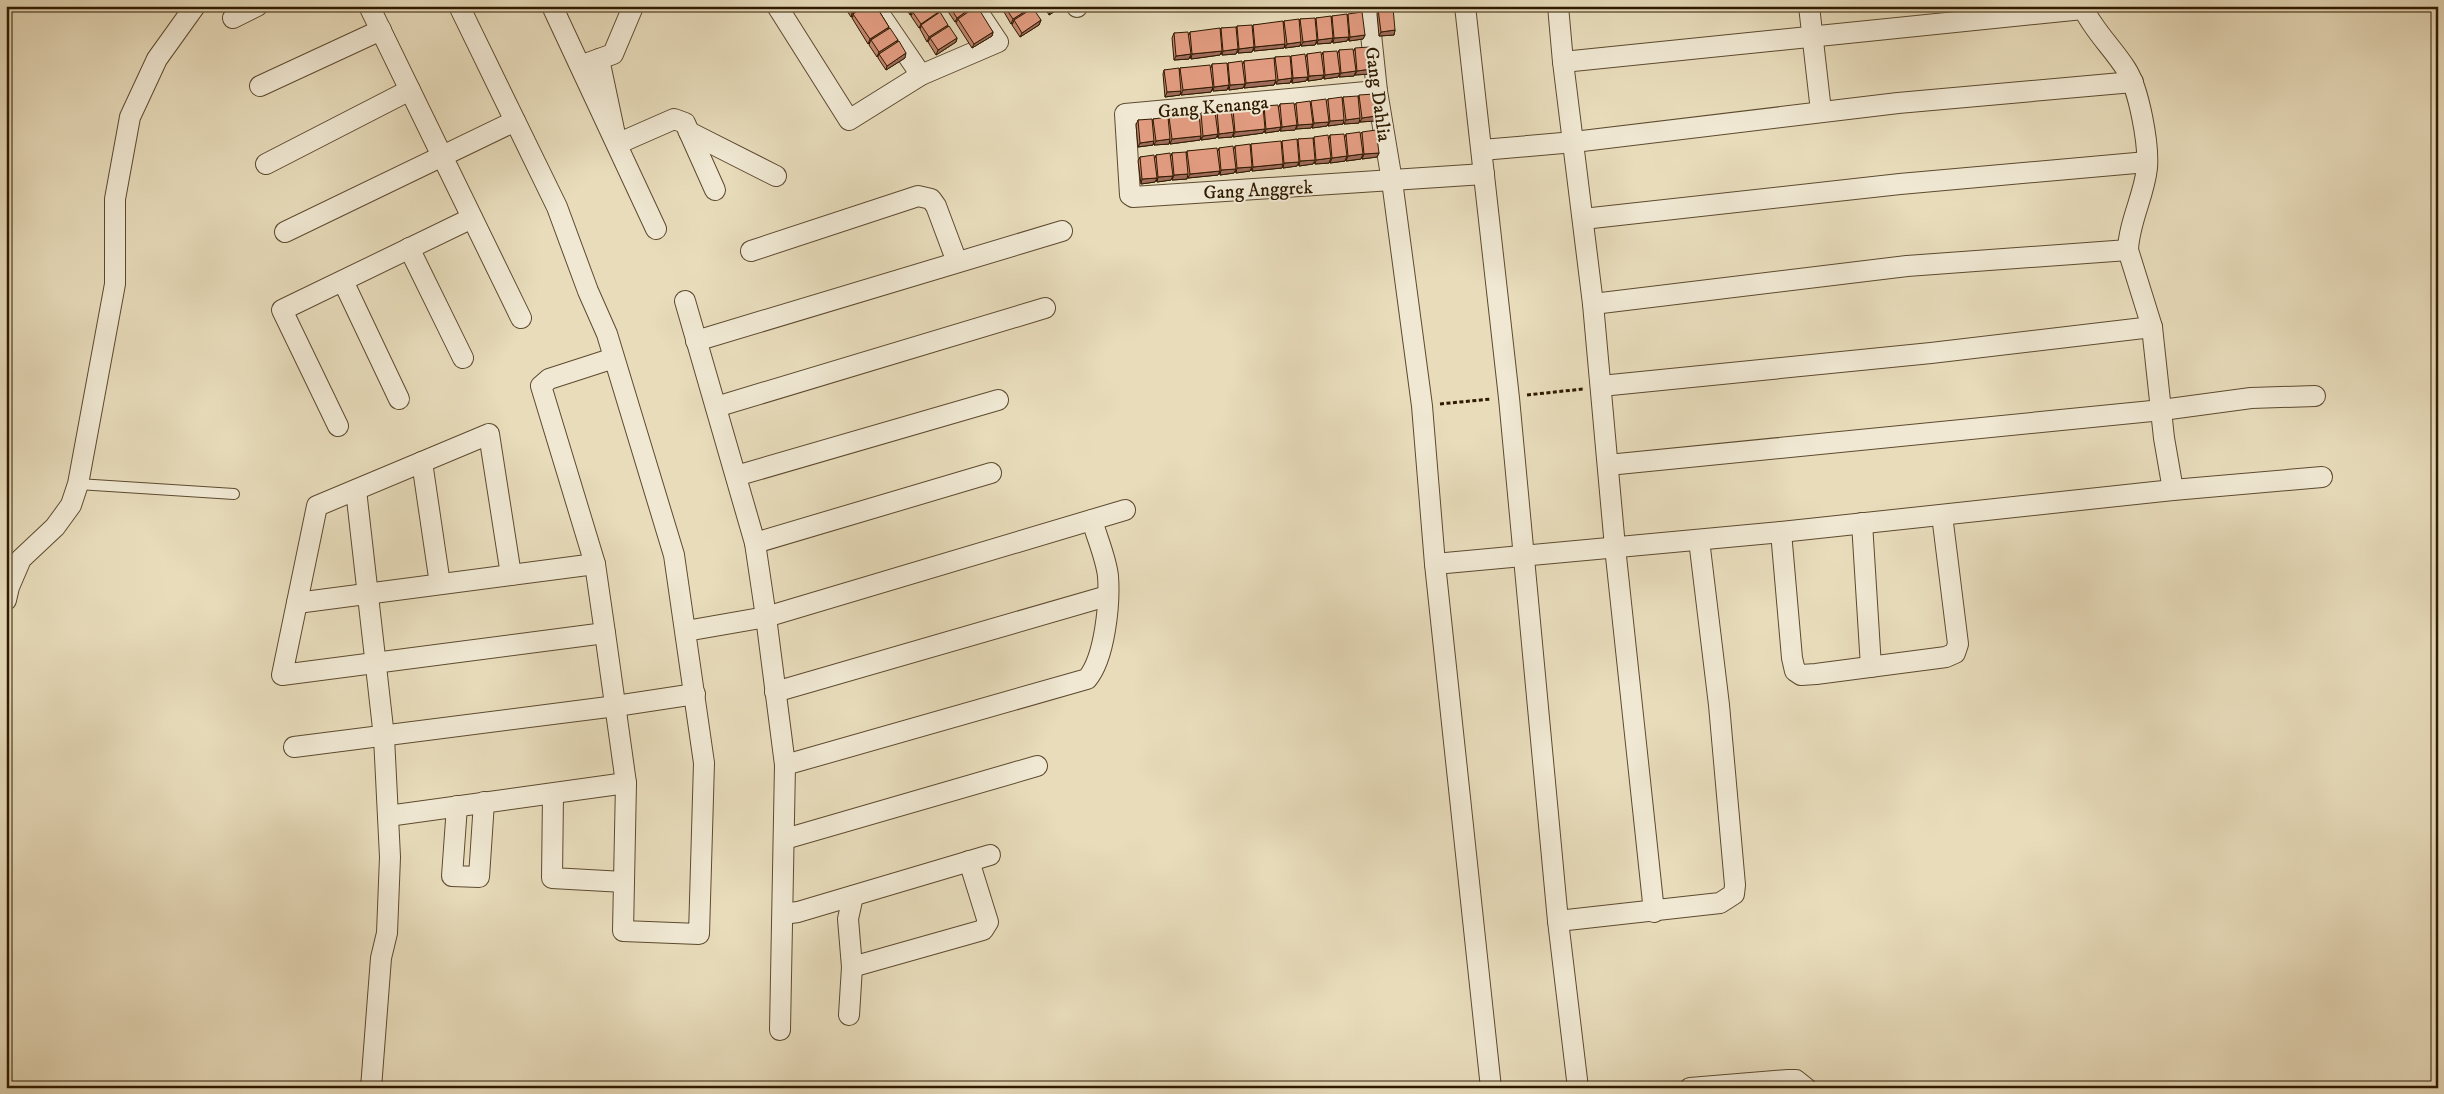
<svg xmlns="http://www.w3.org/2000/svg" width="2444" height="1094" font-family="'IM FELL DW Pica',serif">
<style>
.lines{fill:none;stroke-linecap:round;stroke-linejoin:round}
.service-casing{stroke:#5d4a2f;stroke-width:12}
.minor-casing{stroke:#5d4a2f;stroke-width:22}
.path{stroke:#2f1a00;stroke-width:3;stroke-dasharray:4 2.5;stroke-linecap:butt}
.service{stroke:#f0e8d3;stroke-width:10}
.minor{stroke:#f0e8d3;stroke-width:20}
.wall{fill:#c2856e;stroke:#2f1a00}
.shaded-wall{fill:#9e6c5a;stroke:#2f1a00}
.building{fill:#e19b80;stroke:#2f1a00}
.labels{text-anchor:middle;stroke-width:4;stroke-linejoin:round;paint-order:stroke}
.street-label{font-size:19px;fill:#2f1a00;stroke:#f0e8d3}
</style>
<rect width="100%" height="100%" fill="#e8dcbb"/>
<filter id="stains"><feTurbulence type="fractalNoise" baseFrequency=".004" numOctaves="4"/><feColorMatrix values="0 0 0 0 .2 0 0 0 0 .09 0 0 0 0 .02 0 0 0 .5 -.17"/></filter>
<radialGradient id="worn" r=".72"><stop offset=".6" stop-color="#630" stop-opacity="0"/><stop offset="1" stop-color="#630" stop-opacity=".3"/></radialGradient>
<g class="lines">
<g class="service-casing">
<polyline id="service" points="78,484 234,494"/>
</g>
<g class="minor-casing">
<g id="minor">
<polyline points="369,6 521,318"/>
<polyline points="459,6 557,207 588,291 607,334 674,555 704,763 699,934 623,931 626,783 605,633 595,564 541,386 549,379 614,358"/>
<polyline points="552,6 656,229"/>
<polyline points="777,6 849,120 921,75 998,42 974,6"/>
<polyline points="874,6 921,75"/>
<polyline points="1077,6 1077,7"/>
<polyline points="1368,6 1377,91 1392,181 1422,406 1435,564 1491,1088"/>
<polyline points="1465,6 1509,398 1558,921 1578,1088"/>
<polyline points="1558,6 1563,62 1593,304 1615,547 1654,912"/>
<polyline points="1809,6 1821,111"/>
<path d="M2082,6C2093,30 2112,47 2126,69C2139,89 2149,144 2147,168C2144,196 2129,222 2128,250L2152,327L2164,438L2173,490"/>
<polyline points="233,18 257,6"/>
<polyline points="599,59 617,144 674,119 685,123 715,190"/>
<polyline points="1563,62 2083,9"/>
<polyline points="588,63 613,54 632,9 631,6"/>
<polyline points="260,86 381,30"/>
<polyline points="1377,91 1125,114 1130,195 1133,197 1484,174"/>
<polyline points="689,132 776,176"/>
<polyline points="1482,150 1574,142 1898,103 2133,82"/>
<polyline points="266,164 410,90"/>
<polyline points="1583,219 1900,184 2147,162"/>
<polyline points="285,232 515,121"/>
<polyline points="409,248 463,358"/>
<polyline points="751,251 918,196 931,199 936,206 957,262"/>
<polyline points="343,281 399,399"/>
<polyline points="685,301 755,543 766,617 785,765 780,1030"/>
<polyline points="1593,304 1907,266 2128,250"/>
<polyline points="696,341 1062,231"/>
<polyline points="1601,386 1931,353 2152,327"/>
<polyline points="716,407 1045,308"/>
<polyline points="338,426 282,310 472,218"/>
<polyline points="422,462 440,584"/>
<polyline points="1608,465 2162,410 2251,398 2315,396"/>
<polyline points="736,476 998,400"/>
<polyline points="356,490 384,737 390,857 387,933 381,958 371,1088"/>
<polyline points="1862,523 1871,667"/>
<polyline points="1781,532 1792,658 1795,671 1801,675 1816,674 1946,657 1955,653 1958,644 1942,515"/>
<polyline points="755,543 991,473"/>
<polyline points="1435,564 1781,532 2173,490 2322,477"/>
<polyline points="511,575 489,434 317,506 282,675 605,633"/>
<polyline points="6,600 9,587 21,559 55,527 71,505 78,484 115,284 115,199 130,117 157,59 195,6"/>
<polyline points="297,603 595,564"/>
<polyline points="686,631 766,617 1125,510"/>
<polyline points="775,692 1107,596"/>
<polyline points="294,747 616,706 695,694"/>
<path d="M785,765L1087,679C1105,658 1110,603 1108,576C1106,558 1097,538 1092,520"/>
<polyline points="553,794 552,878 624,882"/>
<polyline points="457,806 452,876 479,877 484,802"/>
<polyline points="388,816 626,783"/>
<polyline points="785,839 1037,766"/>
<polyline points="783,914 798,912 990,855"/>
<polyline points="1558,921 1720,903 1734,894 1735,885 1719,705 1699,540"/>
<polyline points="852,967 983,930 988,922 969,861"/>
<polyline points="849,1015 852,967 848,919 853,896"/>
<polyline points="1690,1088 1788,1080 1796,1080 1806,1088"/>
</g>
</g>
<g class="path">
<polyline points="1527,395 1583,389"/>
<polyline points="1440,404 1491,399"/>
</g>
<use href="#service" class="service"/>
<use href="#minor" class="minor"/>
</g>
<g class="wall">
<polygon points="844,6 876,6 889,27 888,29 898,40 897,42 905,58 886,70 878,58 878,56 877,57 869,45 870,42 868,44 852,18 853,16 851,17"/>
<polygon points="905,6 936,6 939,13 948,27 957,38 956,42 936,55 928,42 929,40 927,42 920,29 921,27 919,28 911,16 912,14 910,15"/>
<polygon points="945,6 975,6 975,7 993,32 992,36 972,48 956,23 957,21 955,22 947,10 948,8 947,9"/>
<polygon points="1000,6 1032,6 1031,9 1041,20 1039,25 1020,37 1012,25 1013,23 1011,24 1004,12 1004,10 1003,11"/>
<polygon points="1044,6 1063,6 1049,15"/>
<polygon points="1378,9 1395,30 1394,35 1379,36 1377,14"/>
<polygon points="1348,14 1365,35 1363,39 1349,41 1348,38 1347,41 1333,43 1332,40 1331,43 1317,44 1317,42 1315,45 1301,46 1301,44 1300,46 1285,48 1285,45 1284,48 1254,51 1253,49 1252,52 1238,53 1237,51 1236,54 1222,55 1221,52 1220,55 1191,59 1190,56 1189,59 1174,60 1172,38 1174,33 1189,35 1190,32 1220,31 1221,28 1236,29 1237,26 1252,28 1253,25 1283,24 1284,21 1299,22 1300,19 1315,20 1316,18 1331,19 1332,16 1347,17"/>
<polygon points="1355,48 1370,74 1355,75 1355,73 1354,76 1339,77 1339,74 1338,77 1324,79 1323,76 1322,79 1308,81 1307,78 1306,81 1292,83 1291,80 1290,83 1276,84 1276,81 1274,85 1244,88 1244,86 1243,88 1229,90 1228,87 1227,90 1213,91 1212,88 1211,92 1181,95 1181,92 1180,95 1165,97 1163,74 1164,70 1179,71 1180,68 1211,68 1212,64 1227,65 1228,63 1243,64 1244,61 1274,60 1275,57 1290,58 1291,56 1306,57 1307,54 1322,55 1323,52 1338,53 1339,50 1354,51"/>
<polygon points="1359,95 1376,116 1375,121 1360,122 1360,120 1359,123 1344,124 1344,122 1343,124 1328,126 1328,123 1327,126 1312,128 1312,126 1311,128 1296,129 1296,127 1295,130 1280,131 1280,129 1279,131 1265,133 1264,131 1263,133 1233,137 1233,134 1232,137 1218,138 1217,135 1216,138 1201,140 1201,137 1200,140 1170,144 1170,141 1169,144 1154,145 1154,143 1153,145 1138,147 1136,125 1138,120 1152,122 1153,119 1168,120 1169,117 1200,117 1201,113 1216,115 1217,111 1231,113 1233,109 1263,109 1264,106 1279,107 1280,104 1295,105 1296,103 1311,104 1311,101 1326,102 1328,99 1342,100 1343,97 1358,99"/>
<polygon points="1362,132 1379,153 1377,157 1362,159 1362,156 1361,159 1346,161 1346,158 1345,161 1330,163 1330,160 1329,163 1315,164 1314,162 1313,164 1299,166 1298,163 1297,166 1283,168 1283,165 1282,168 1252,171 1251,168 1250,171 1236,173 1235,170 1234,173 1220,175 1219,171 1218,175 1188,178 1188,176 1187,179 1172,180 1172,177 1171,180 1157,182 1156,179 1155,182 1141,184 1138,161 1140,157 1155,158 1156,155 1171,156 1172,153 1186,154 1187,151 1218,151 1219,148 1234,149 1235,146 1250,147 1251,144 1281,144 1282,141 1297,141 1298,139 1313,140 1314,137 1329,139 1330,135 1345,137 1346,134 1360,135"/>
</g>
<g class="shaded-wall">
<polygon points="863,6 868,6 853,14 853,16 851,17 852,13"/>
<polygon points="918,6 923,6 912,11 912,14 910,15 912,10"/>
<polygon points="974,6 975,6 974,10 958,19 957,21 955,22 957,18"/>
<polygon points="1057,6 1063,6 1049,15 1051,10"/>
<polygon points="1208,6 1222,6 1207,8"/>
<polygon points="1032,7 1031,12 1014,20 1013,23 1011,24 1013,19"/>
<polygon points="940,11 938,16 921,25 921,27 919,28 921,24"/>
<polygon points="1041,20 1039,25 1020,37 1022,33"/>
<polygon points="948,25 947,29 930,38 929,40 927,42 929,37"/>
<polygon points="889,27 887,31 871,40 870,42 868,44 870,39"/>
<polygon points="1395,30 1394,35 1379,36 1381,32"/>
<polygon points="993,32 992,36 972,48 974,44"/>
<polygon points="1365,35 1363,39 1349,41 1350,37"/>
<polygon points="1349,37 1347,41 1333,43 1334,38"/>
<polygon points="957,38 956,42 936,55 938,50"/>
<polygon points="1333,38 1331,43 1317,44 1318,40"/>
<polygon points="898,40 896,44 879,54 878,56 877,57 879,52"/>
<polygon points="1317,40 1315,45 1301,46 1303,42"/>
<polygon points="1301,42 1300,46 1285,48 1287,44"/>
<polygon points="1285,44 1284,48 1254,51 1255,47"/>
<polygon points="1254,47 1252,52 1238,53 1239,49"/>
<polygon points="1238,49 1236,54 1222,55 1223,51"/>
<polygon points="1222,51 1220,55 1191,59 1192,54"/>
<polygon points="906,53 905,58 886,70 887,66"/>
<polygon points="1191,54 1189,59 1174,60 1176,56"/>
<polygon points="1371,69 1370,74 1355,75 1357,71"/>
<polygon points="1356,71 1354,76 1339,77 1341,73"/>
<polygon points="1340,73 1338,77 1324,79 1325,75"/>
<polygon points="1324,75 1322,79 1308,81 1309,76"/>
<polygon points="1308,77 1306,81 1292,83 1293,78"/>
<polygon points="1292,78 1290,83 1276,84 1278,80"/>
<polygon points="1276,80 1274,85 1244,88 1246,83"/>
<polygon points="1245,84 1243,88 1229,90 1230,85"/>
<polygon points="1229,85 1227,90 1213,91 1214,87"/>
<polygon points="1213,87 1211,92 1181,95 1183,90"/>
<polygon points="1181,91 1180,95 1165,97 1167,92"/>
<polygon points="1376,116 1375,121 1360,122 1362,118"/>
<polygon points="1360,118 1359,123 1344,124 1346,120"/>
<polygon points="1344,120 1343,124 1328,126 1330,121"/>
<polygon points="1329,122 1327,126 1312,128 1314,123"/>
<polygon points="1313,124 1311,128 1296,129 1298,125"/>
<polygon points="1297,125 1295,130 1280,131 1282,127"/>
<polygon points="1281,127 1279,131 1265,133 1266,129"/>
<polygon points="1265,129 1263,133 1233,137 1235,132"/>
<polygon points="1234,132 1232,137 1218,138 1219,134"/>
<polygon points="1218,134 1216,138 1201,140 1203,136"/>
<polygon points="1201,136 1200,140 1170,144 1172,139"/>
<polygon points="1170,139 1169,144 1154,145 1156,141"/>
<polygon points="1154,141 1153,145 1138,147 1140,143"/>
<polygon points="1379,153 1377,157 1362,159 1364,154"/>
<polygon points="1363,154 1361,159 1346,161 1348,156"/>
<polygon points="1347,156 1345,161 1330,163 1332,158"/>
<polygon points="1331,158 1329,163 1315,164 1316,160"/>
<polygon points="1315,160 1313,164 1299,166 1300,161"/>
<polygon points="1299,162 1297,166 1283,168 1284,163"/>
<polygon points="1283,164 1282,168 1252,171 1253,167"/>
<polygon points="1252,167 1250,171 1236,173 1237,168"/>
<polygon points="1236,169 1234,173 1220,175 1221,170"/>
<polygon points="1220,171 1218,175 1188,178 1190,174"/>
<polygon points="1188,174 1187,179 1172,180 1174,175"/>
<polygon points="1173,176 1171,180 1157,182 1158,177"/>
<polygon points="1157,178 1155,182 1141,184 1142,179"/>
</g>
<g class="building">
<polygon points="848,6 863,6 852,13"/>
<polygon points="865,6 876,6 889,27 870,39 853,14"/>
<polygon points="909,6 918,6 912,10"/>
<polygon points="921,6 936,6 940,11 921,24 912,11"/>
<polygon points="949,6 974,6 957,18"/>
<polygon points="977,6 993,32 974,44 958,19"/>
<polygon points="1006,6 1032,6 1032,7 1013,19 1005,7"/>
<polygon points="1048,6 1057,6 1051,10"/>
<polygon points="1033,8 1041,20 1022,33 1014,20"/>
<polygon points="1393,8 1395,30 1381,32 1378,9"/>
<polygon points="940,12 948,25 929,37 921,25"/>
<polygon points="1362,12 1365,35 1350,37 1348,14"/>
<polygon points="1347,14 1349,37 1334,38 1332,16"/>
<polygon points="1331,16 1333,38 1318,40 1316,18"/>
<polygon points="1315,18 1317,40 1303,42 1300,19"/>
<polygon points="1299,19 1301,42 1287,44 1284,21"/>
<polygon points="1283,21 1285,44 1255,47 1253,25"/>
<polygon points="1252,25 1254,47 1239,49 1237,26"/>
<polygon points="949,26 957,38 938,50 930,38"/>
<polygon points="1236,27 1238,49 1223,51 1221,28"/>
<polygon points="890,28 898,40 879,52 871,40"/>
<polygon points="1220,28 1222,51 1192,54 1190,32"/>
<polygon points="1188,32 1191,54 1176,56 1174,33"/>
<polygon points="899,41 906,53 887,66 879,54"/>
<polygon points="1369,47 1371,69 1357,71 1355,48"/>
<polygon points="1353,49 1356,71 1341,73 1339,50"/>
<polygon points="1337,51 1340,73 1325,75 1323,52"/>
<polygon points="1321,52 1324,75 1309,76 1307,54"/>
<polygon points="1305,54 1308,77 1293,78 1291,56"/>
<polygon points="1290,56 1292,78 1278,80 1275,57"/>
<polygon points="1274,58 1276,80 1246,83 1244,61"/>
<polygon points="1242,61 1245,84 1230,85 1228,63"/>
<polygon points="1227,63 1229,85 1214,87 1212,64"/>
<polygon points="1210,65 1213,87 1183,90 1180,68"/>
<polygon points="1179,68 1181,91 1167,92 1164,70"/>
<polygon points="1374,94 1376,116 1362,118 1359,95"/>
<polygon points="1358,96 1360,118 1346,120 1343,97"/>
<polygon points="1342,97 1344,120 1330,121 1328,99"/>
<polygon points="1326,99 1329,122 1314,123 1311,101"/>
<polygon points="1310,101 1313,124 1298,125 1296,103"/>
<polygon points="1294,103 1297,125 1282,127 1280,104"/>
<polygon points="1278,105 1281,127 1266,129 1264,106"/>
<polygon points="1263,106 1265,129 1235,132 1233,109"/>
<polygon points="1231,110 1234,132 1219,134 1217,111"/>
<polygon points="1215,112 1218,134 1203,136 1201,113"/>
<polygon points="1199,113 1201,136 1172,139 1169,117"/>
<polygon points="1168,117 1170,139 1156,141 1153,119"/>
<polygon points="1152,119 1154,141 1140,143 1138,120"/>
<polygon points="1376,130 1379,153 1364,154 1362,132"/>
<polygon points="1360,132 1363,154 1348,156 1346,134"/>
<polygon points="1344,134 1347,156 1332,158 1330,135"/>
<polygon points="1328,135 1331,158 1316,160 1314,137"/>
<polygon points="1313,138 1315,160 1300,161 1298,139"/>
<polygon points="1297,139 1299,162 1284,163 1282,141"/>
<polygon points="1281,141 1283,164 1253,167 1251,144"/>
<polygon points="1250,144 1252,167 1237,168 1235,146"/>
<polygon points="1233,146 1236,169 1221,170 1219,148"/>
<polygon points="1217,148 1220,171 1190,174 1187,151"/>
<polygon points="1186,152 1188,174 1174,175 1172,153"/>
<polygon points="1170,153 1173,176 1158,177 1156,155"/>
<polygon points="1154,155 1157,178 1142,179 1140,157"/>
</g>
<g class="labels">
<g class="street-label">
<text transform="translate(1379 94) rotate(82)" y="7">Gang Dahlia</text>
<text transform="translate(1213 106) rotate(-5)" y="7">Gang Kenanga</text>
<text transform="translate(1258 189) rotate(-3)" y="7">Gang Anggrek</text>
</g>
</g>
<rect width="2444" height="1094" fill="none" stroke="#e8dcbb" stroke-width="25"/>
<rect x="8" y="8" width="2429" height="1079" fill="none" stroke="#2f1a00" stroke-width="2.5"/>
<rect x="12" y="12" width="2419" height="1069" fill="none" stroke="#2f1a00"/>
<rect width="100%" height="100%" filter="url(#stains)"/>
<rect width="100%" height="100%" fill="url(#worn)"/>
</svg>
